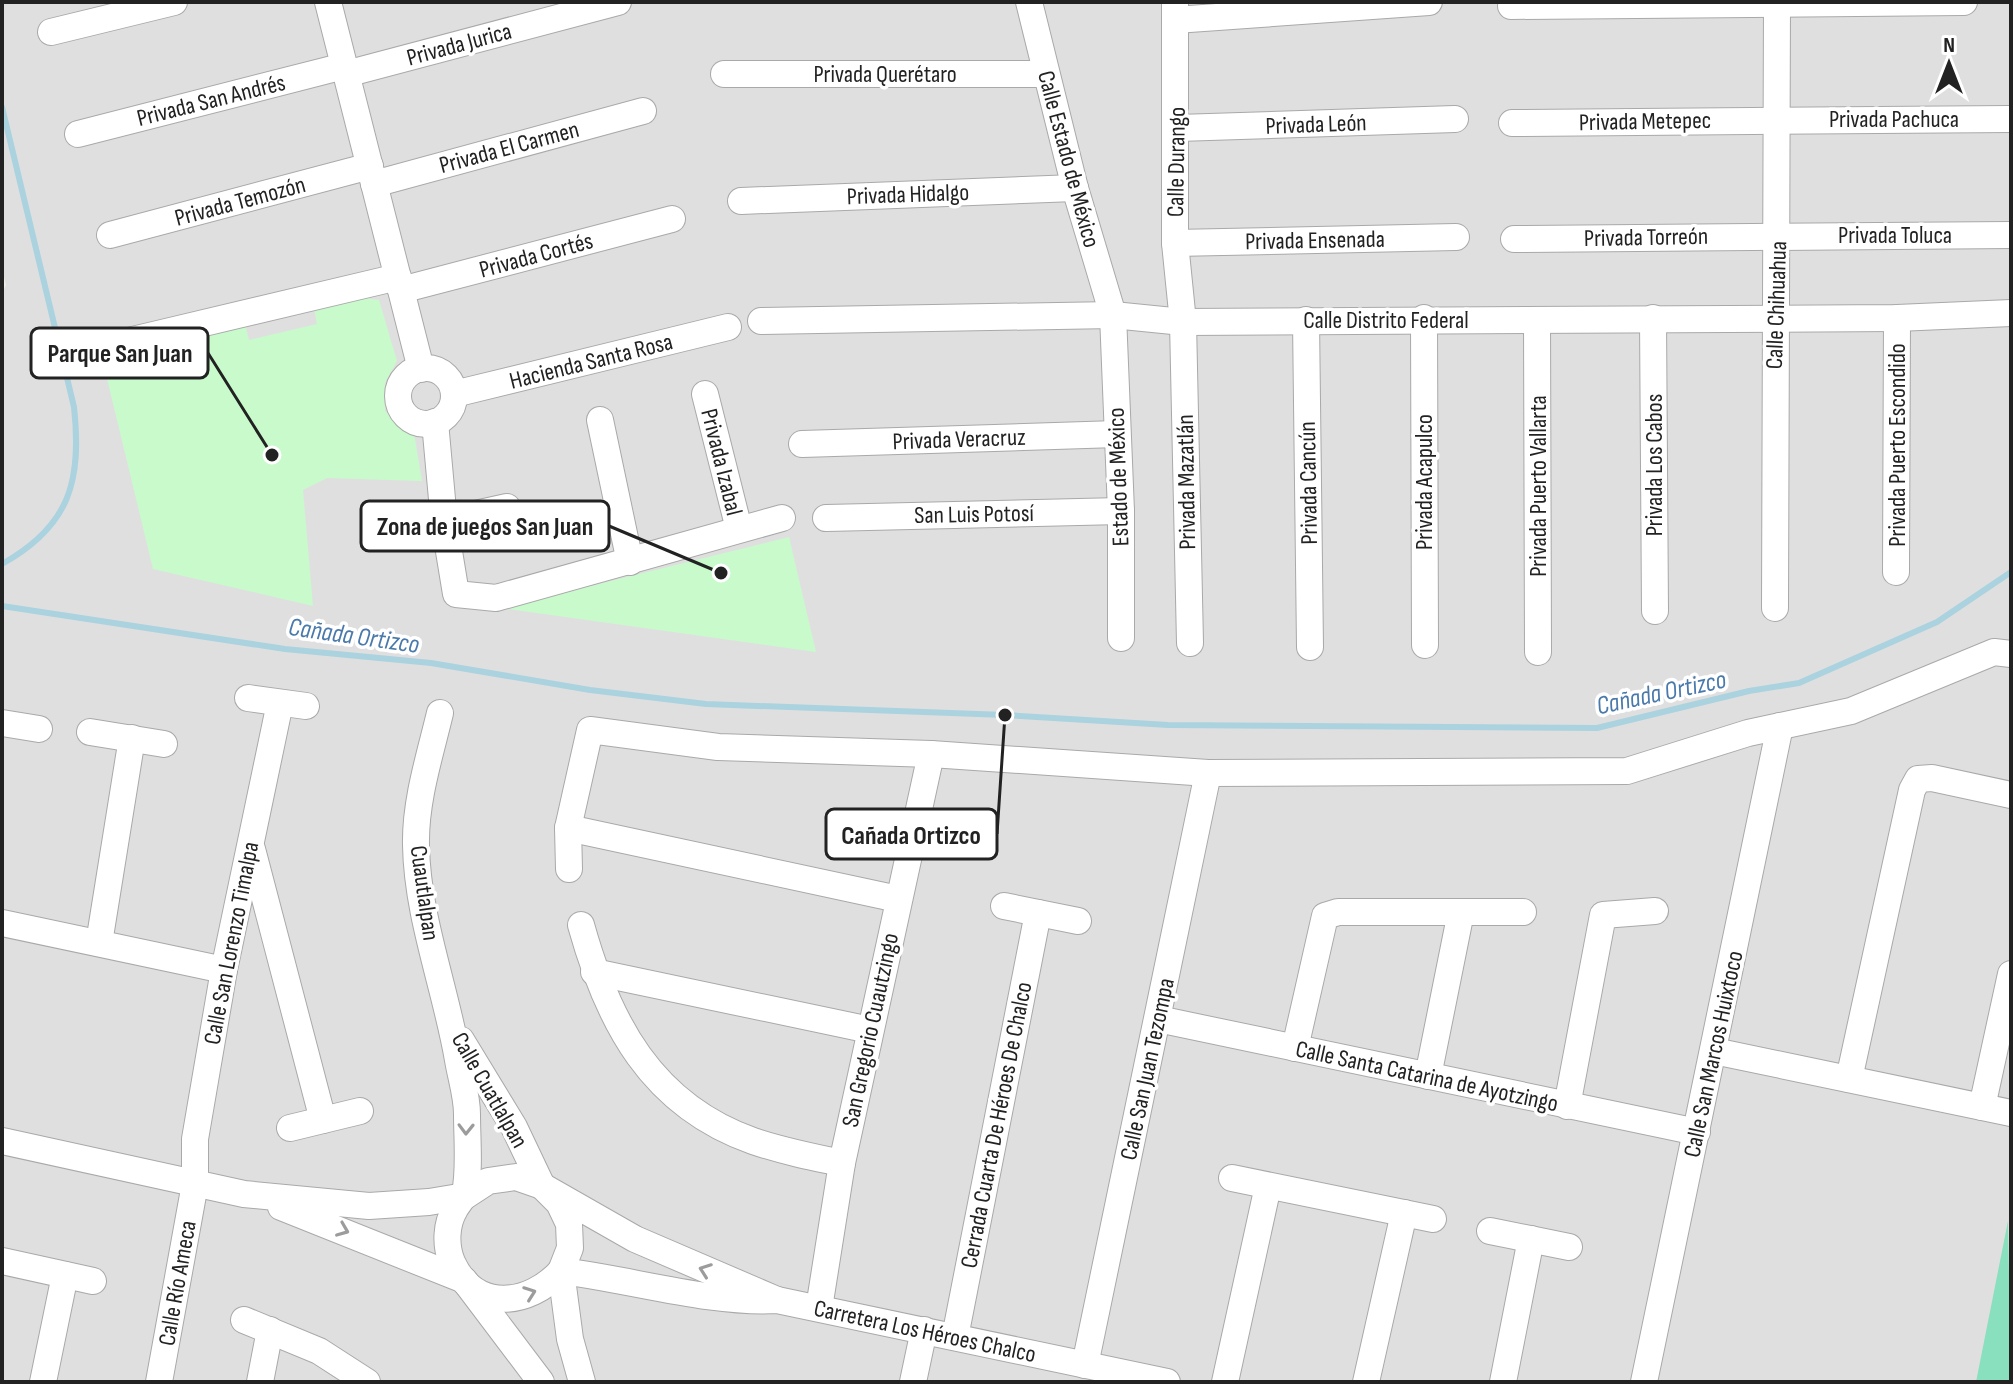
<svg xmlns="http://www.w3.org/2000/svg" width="2013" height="1384" font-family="'Sofia Sans Condensed',sans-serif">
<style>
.residential{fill:#e0dfdf}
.park{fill:#c8facc}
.pitch{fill:#88e0be}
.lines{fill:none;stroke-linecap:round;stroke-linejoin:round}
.stream{stroke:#aad3df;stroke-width:6}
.minor-casing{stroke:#a9a9a9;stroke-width:28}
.minor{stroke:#fff;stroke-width:26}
.oneway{stroke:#9c9c9c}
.labels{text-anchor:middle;stroke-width:7;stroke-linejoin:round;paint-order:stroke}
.street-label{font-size:24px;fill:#222;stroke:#fff}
.water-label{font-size:26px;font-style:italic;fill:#4a7aab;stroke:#fff}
.leader{fill:none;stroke:#222;stroke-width:3}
.callout-dot{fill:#222;stroke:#fff;stroke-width:3}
.callout{fill:#fff;stroke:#222;stroke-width:3}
.callout-label{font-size:26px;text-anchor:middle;font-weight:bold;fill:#222}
</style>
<rect width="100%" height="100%" fill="#f2efe9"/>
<polygon class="residential" points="2,2 2011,2 2011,1382 2,1382 2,294 6,285 2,269"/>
<g class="park">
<polygon points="364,298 379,300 397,361 385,383 385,411 414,433 422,481 327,478 303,490 313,606 153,569 102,358 245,324 249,340 317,324 314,308"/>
<polygon points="789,537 816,652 501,608"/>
</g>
<polygon class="pitch" points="2008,1221 2011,1382 1976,1382"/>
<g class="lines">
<g class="stream">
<path d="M2,107L74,407C82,481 70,526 2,564"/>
<polyline points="2,606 285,649 431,663 590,690 706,704 1005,715 1168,725 1597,728 1749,691 1799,683 1937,622 2011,572"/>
</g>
<g class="minor-casing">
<g id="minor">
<polyline points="328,2 421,369"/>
<polyline points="1029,2 1075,188 1113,315 1121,511 1121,638"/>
<polyline points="1175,2 1175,243 1183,322 1190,643"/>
<polyline points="1511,6 1964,2"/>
<polyline points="1175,20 1429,2"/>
<polyline points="51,32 174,2"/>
<polyline points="346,74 618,2"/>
<polyline points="724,74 1046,74"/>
<polyline points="1512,123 2011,119"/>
<polyline points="1178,128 1455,119"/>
<polyline points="78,134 344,66"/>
<polyline points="374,184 643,111"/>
<polyline points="741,201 1075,188"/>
<polyline points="110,235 370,166"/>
<polyline points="1514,239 2011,235"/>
<polyline points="1175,243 1456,237"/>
<polyline points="401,290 672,219"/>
<polyline points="1424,318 1425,645"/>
<polyline points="1653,318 1655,611"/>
<polyline points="1306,320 1310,647"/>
<polyline points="1537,320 1538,652"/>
<polyline points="761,321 1113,315 1183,322 1897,318 2011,313"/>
<polyline points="103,347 398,277"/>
<circle cx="426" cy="396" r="28"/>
<polyline points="454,394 728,327"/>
<polyline points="705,394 739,529"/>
<polyline points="600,420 630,562"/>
<polyline points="435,422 444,521 456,594 496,598 782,518"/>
<polyline points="802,444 1117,434"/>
<polyline points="826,518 1121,511"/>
<polyline points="444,521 507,507"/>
<polyline points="1896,572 1897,318"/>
<polyline points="1775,608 1777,2"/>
<polyline points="248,698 306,706"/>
<path d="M440,713C430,755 415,801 416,845C417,917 446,989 458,1060C461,1078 467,1096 467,1114C467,1139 470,1170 465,1193C463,1199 458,1203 455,1209C446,1224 445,1245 452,1262C475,1313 529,1306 561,1271"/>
<polyline points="2,723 39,729"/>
<polyline points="90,732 164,744"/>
<polyline points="568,828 898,899"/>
<polyline points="252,849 323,1120"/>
<polyline points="569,869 568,828 590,730 718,747 931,754 1208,773 1627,771 1748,733 1851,711 1994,652 2011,654"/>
<polyline points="1004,906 1078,921"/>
<polyline points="2,923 224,970"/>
<path d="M581,925C608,1022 651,1105 753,1141C782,1151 812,1157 842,1163"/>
<polyline points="99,943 132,738"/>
<polyline points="594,972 870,1030"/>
<polyline points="1158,1019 1697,1132"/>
<polyline points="461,1040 514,1127 542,1186 559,1203 569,1224 570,1248 561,1271 570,1339 582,1382"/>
<polyline points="1295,1048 1325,916 1338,912 1523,912"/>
<polyline points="1714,1051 2011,1113"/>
<polyline points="1428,1076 1461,912"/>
<polyline points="1849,1079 1912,790 1918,779 1932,778 2011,795"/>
<polyline points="1567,1106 1603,915 1655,911"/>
<polyline points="1982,1107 2011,974"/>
<polyline points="290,1128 360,1111"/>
<polyline points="2,1141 244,1194 369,1206 429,1202 465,1196 488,1181 516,1177 542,1186 635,1239 777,1300"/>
<polyline points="1232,1178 1433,1219"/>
<polyline points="281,1207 464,1280 541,1382"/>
<polyline points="1490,1231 1569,1247"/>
<polyline points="2,1261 93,1281"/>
<path d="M561,1271C629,1279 711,1304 777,1300L1167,1382"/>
<polyline points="819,1308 842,1163 931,754"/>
<polyline points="244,1320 319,1351 367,1382"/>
<polyline points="955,1337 1038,913"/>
<polyline points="1085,1365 1208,773"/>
<polyline points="43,1382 65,1275"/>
<polyline points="159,1382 195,1184 195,1139 224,970 280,703"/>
<polyline points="260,1382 270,1330"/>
<polyline points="913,1382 924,1330"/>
<polyline points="1225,1382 1268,1186"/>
<polyline points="1366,1382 1404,1213"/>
<polyline points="1503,1382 1531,1239"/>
<polyline points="1644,1382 1780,726"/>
</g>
</g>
<use href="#minor" class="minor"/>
</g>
<defs><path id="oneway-chevron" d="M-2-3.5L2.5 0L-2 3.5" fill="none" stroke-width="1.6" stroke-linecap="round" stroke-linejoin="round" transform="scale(2)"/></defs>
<g class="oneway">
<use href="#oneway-chevron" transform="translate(466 1129) rotate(91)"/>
<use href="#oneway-chevron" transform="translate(343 1230) rotate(22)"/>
<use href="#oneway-chevron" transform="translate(705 1270) rotate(-160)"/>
<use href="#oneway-chevron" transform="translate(530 1293) rotate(-20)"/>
</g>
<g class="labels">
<g class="street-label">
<text transform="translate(459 44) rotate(-15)" y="8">Privada Jurica</text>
<text x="885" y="82">Privada Querétaro</text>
<text transform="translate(211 100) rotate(-14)" y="8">Privada San Andrés</text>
<text x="1894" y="127">Privada Pachuca</text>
<text transform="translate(1645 121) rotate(-1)" y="8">Privada Metepec</text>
<text transform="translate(1316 124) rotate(-2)" y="8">Privada León</text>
<text transform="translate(509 147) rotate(-15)" y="8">Privada El Carmen</text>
<text transform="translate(1069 159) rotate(75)" y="8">Calle Estado de México</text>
<text transform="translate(1176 162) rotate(-89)" y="8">Calle Durango</text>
<text transform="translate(908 194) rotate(-2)" y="8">Privada Hidalgo</text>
<text transform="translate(240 201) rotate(-15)" y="8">Privada Temozón</text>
<text x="1895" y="243">Privada Toluca</text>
<text transform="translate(1646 237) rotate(-1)" y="8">Privada Torreón</text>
<text transform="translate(1315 240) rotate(-1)" y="8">Privada Ensenada</text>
<text transform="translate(536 255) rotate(-15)" y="8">Privada Cortés</text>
<text transform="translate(1776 305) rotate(-88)" y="8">Calle Chihuahua</text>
<text x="1386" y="328">Calle Distrito Federal</text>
<text transform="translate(591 361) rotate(-14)" y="8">Hacienda Santa Rosa</text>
<text transform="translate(959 439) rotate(-2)" y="8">Privada Veracruz</text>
<text transform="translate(1897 445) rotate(-90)" y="8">Privada Puerto Escondido</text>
<text transform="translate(722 462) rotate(76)" y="8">Privada Izabal</text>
<text transform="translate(1654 465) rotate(-90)" y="8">Privada Los Cabos</text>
<text transform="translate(1118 477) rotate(-92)" y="8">Estado de México</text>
<text transform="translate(1186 482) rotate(-91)" y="8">Privada Mazatlán</text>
<text transform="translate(1424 482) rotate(-90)" y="8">Privada Acapulco</text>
<text transform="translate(1308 483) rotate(-91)" y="8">Privada Cancún</text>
<text transform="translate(1538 486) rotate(-90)" y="8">Privada Puerto Vallarta</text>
<text transform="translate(974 514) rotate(-1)" y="8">San Luis Potosí</text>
<text transform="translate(425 893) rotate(82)" y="8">Cuautlalpan</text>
<text transform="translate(231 943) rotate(-79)" y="8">Calle San Lorenzo Timalpa</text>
<text transform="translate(870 1030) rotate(-78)" y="8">San Gregorio Cuautzingo</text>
<text transform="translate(1713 1054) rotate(-78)" y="8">Calle San Marcos Huixtoco</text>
<text transform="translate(1147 1069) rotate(-78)" y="8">Calle San Juan Tezompa</text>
<text transform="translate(1427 1076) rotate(12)" y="8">Calle Santa Catarina de Ayotzingo</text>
<text transform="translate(490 1090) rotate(60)" y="8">Calle Cuatlalpan</text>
<text transform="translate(996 1125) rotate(-79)" y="8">Cerrada Cuarta De Héroes De Chalco</text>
<text transform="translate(177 1283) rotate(-80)" y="8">Calle Río Ameca</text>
<text transform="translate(925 1331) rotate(12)" y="8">Carretera Los Héroes Chalco</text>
</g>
<g class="water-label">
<text transform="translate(354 635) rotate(8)" y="9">Cañada Ortizco</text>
<text transform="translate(1661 692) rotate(-12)" y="9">Cañada Ortizco</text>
</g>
</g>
<path class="leader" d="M272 455L208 353M721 573L609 526M1005 715L997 834"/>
<g class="callout-dot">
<circle cx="272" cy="455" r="8"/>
<circle cx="721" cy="573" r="8"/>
<circle cx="1005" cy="715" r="8"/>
</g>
<g class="callout">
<rect x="31" y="328" width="177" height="50" rx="8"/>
<rect x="361" y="501" width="248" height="50" rx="8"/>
<rect x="826" y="809" width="171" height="50" rx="8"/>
</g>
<g class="callout-label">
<text x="120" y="362">Parque San Juan</text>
<text x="485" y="535">Zona de juegos San Juan</text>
<text x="911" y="844">Cañada Ortizco</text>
</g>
<rect width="2013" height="1384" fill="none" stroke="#222222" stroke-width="8"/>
<g transform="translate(1949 64)" stroke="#ffffff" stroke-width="6" paint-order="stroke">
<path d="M0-6L14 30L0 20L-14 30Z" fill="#222222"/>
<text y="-12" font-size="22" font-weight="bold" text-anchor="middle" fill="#222222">N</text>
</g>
</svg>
